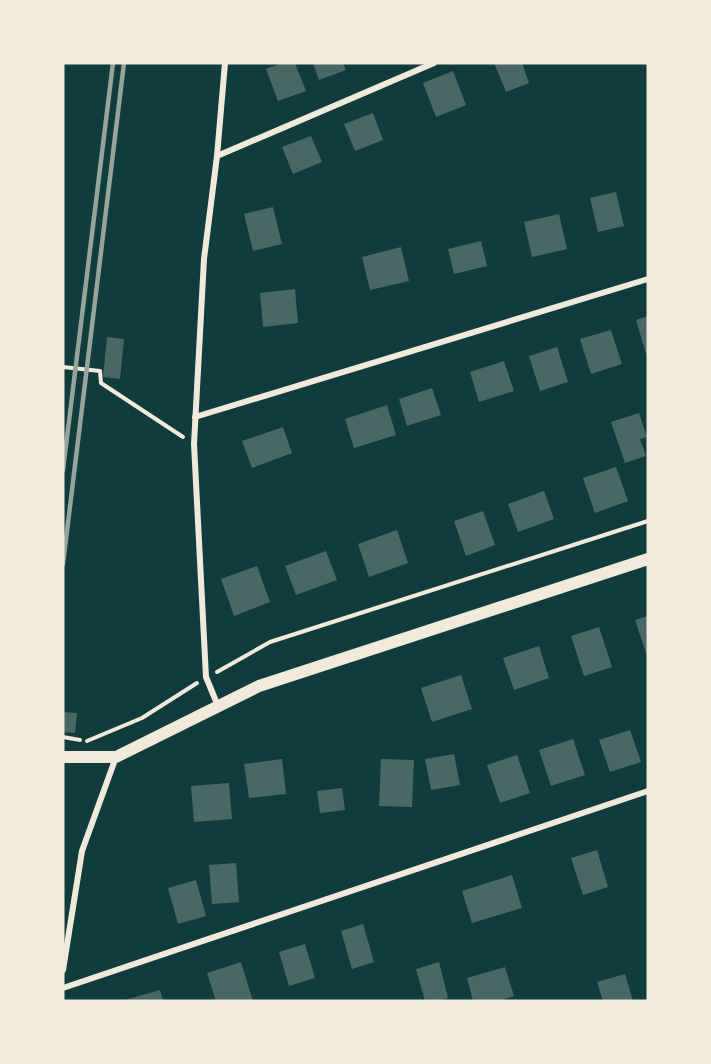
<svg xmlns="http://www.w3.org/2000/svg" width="711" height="1064" font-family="Ubuntu,sans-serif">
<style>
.building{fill:#486865}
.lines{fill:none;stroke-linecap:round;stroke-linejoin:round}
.path{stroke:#f1e9da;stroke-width:4}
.minor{stroke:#f1e9da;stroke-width:6}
.secondary{stroke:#f1e9da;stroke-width:12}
.rail{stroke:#97a49c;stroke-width:4.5}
</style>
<rect width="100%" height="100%" fill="#0f3d3e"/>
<g class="building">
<polygon points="282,63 295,63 306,91 278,101 266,69"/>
<polygon points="313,63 343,63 346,70 319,80"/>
<polygon points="494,63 522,63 529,83 506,92"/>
<polygon points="453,71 466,105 436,117 423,83"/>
<polygon points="373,113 383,140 355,151 344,124"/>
<polygon points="311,136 322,162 293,174 282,147"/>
<polygon points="616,192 624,226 598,232 590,198"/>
<polygon points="273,207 282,244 253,251 244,214"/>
<polygon points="559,214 567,249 532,257 524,222"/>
<polygon points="481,241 487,266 454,274 448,249"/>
<polygon points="401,247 409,281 370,290 362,257"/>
<polygon points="295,289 298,323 263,327 260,293"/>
<polygon points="648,316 648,357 647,357 636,320"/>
<polygon points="611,330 622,364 591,374 580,339"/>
<polygon points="107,337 124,339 120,379 103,377"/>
<polygon points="557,347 568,382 540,391 529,356"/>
<polygon points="504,361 514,391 479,402 470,372"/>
<polygon points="432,388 441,415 407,426 399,399"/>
<polygon points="387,405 396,435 354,448 345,419"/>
<polygon points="639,413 647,437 640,439 646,456 625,463 611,422"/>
<polygon points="283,427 292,453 252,468 242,441"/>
<polygon points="616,467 628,501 595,513 583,478"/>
<polygon points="544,491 554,519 518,532 508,504"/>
<polygon points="483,511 495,545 466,556 454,521"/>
<polygon points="397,530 408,563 369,577 358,544"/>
<polygon points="326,551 337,580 296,595 285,566"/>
<polygon points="257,566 270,602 234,616 221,579"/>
<polygon points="648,616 648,659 635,620"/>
<polygon points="599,627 612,667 584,676 571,636"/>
<polygon points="539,646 549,678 514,690 503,658"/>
<polygon points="461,675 472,709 432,722 421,688"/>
<polygon points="63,712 77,713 75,733 63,732"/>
<polygon points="630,730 641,762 610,772 599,740"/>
<polygon points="573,739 585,775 551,786 539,750"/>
<polygon points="454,754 460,785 431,790 425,759"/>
<polygon points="517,755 530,793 500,803 487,765"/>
<polygon points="282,759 286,794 249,798 244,764"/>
<polygon points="381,759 414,760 412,807 379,806"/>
<polygon points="229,783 232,819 194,822 191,786"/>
<polygon points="342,788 345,810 320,813 317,791"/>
<polygon points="597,850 608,887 583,895 571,858"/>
<polygon points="236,863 239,902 212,904 209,865"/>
<polygon points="512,875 522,908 472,923 462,891"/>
<polygon points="196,880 206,916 178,924 168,888"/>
<polygon points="363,924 374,962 352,969 341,931"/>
<polygon points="305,944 315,978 289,986 279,952"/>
<polygon points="241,962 253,1001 216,1001 207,973"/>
<polygon points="439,962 448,998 438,1001 425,1001 416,969"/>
<polygon points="505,967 514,996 499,1001 473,1001 467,978"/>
<polygon points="625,974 633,1001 603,1001 597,982"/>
<polygon points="160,990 163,1001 125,1001 125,1000"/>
</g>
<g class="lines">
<g class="path">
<polyline points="63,367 100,371 101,383 183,437"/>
<polyline points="217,672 270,642 648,521"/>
<polyline points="63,737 80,740"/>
<polyline points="87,741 142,718 197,683"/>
</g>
<g class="minor">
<polyline points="217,156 434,63"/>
<polyline points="195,417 648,279"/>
<polyline points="218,706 206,677 194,444 204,259 217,156 225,63"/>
<polyline points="63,970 82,851 116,757"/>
<polyline points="63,988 648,791"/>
</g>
<polyline class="secondary" points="63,757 116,757 259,686 648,559"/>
<g class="rail">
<polyline points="63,470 113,63"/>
<polyline points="63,564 124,63"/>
</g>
</g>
<rect width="711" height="1064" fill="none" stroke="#f1e9da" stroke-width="129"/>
</svg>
